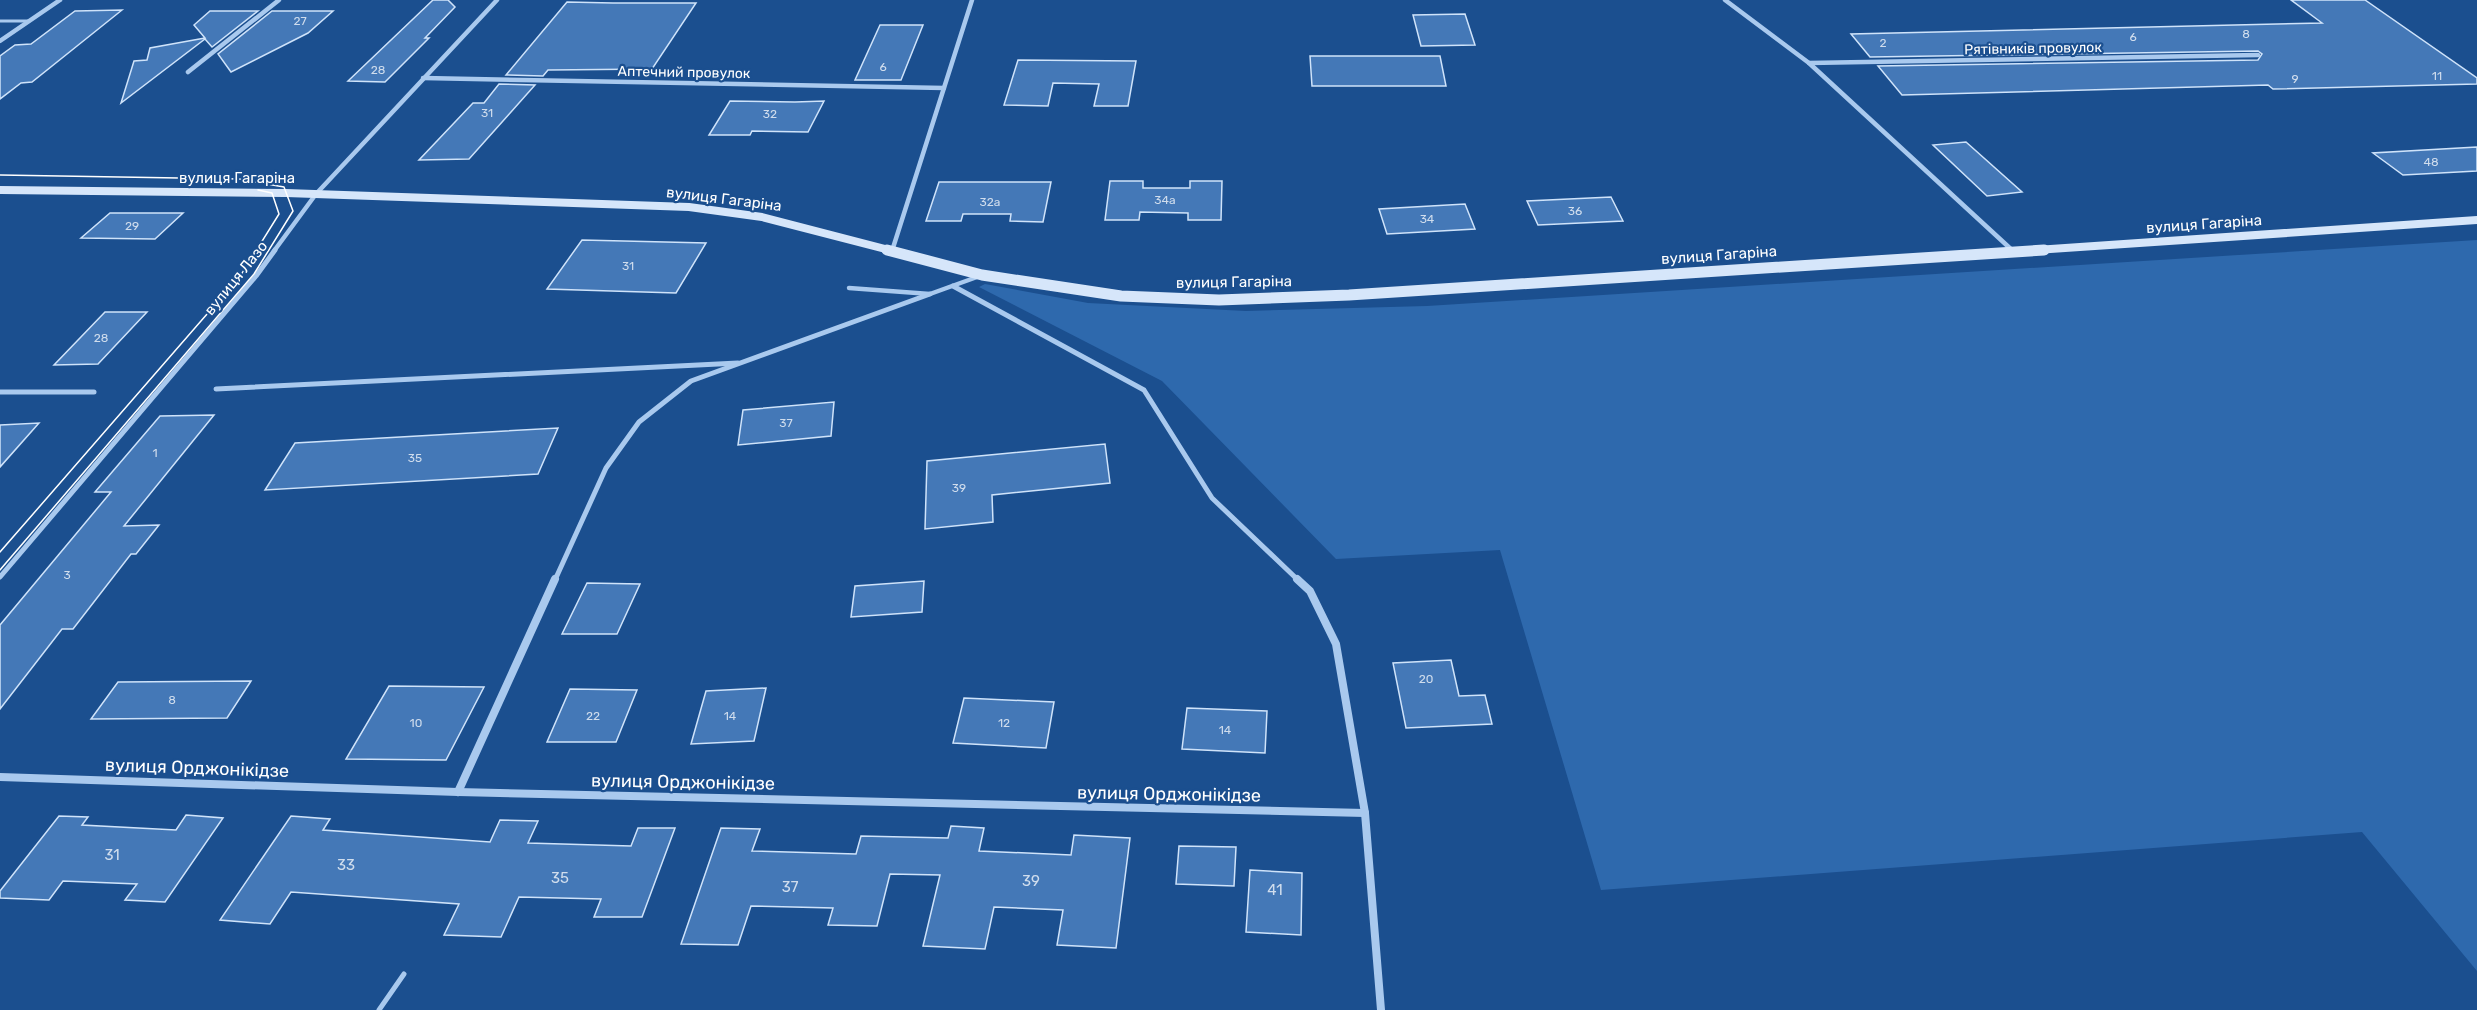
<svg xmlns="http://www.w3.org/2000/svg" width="2477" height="1010" font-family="Rubik,sans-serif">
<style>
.green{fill:#2e69ad}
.building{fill:#4478b7;stroke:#cfe3fa;stroke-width:1.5}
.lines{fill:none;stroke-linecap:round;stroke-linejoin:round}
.service-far2{stroke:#a9c9ee;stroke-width:3}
.service-far1{stroke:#a9c9ee;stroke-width:4.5}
.service{stroke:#a9c9ee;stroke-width:5}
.minor-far2{stroke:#a9c9ee;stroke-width:4.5}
.minor-far1{stroke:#a9c9ee;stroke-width:5}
.minor{stroke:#a9c9ee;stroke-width:8}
.secondary-far1{stroke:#d6e6fa;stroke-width:8}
.secondary{stroke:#d6e6fa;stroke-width:11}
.tram{stroke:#fff;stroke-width:1.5}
.labels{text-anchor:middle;stroke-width:4.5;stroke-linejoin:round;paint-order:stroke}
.number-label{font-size:12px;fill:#d0dded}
.far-street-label{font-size:14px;fill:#fff;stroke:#1b4f8f}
.street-label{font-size:15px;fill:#fff;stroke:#1b4f8f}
.near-number-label{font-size:15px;fill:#d0dded}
.near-street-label{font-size:18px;fill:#fff;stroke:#1b4f8f}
</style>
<rect width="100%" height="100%" fill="#1b4f8f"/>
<polygon class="green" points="2477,240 2477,971 2362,832 1601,890 1500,550 1336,559 1162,381 979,287 985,284 1088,303 1246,311 1427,306"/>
<g class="building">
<polygon points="433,0 448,0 455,7 425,38 429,38 385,82 348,81"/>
<polygon points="2291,0 2365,0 2477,78 2477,84 2273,89 2268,85 1902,95 1878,66 2258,60 2262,54 2258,51 1870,57 1851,34 2322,23"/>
<polygon points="567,2 613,3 696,3 652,69 548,70 543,76 506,75"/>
<polygon points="122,10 32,82 21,83 0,99 0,56 15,45 31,44 75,11"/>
<polygon points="210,11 258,11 212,47 205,39 121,103 134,61 147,60 150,48 205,38 194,25"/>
<polygon points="272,11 333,11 308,33 231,72 218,54"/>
<polygon points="1465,14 1475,45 1421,46 1413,15"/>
<polygon points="880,25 923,25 901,80 855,80"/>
<polygon points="1310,56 1440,56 1446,86 1312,86"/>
<polygon points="1018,60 1136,61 1128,106 1094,106 1099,84 1053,83 1048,106 1004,105"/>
<polygon points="499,84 535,85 469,159 419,160 473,103 484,103"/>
<polygon points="730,101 795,102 824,101 808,132 752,131 750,135 709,135"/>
<polygon points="1966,142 2022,192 1987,196 1933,145"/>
<polygon points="2477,147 2477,171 2403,175 2373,153"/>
<polygon points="1110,181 1143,181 1143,188 1190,188 1190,181 1222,181 1221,220 1188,220 1188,213 1140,212 1139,220 1105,220"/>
<polygon points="939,182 1051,182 1043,222 1010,221 1011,214 963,214 961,221 926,221"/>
<polygon points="1611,197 1623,221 1538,225 1527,201"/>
<polygon points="1465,204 1475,229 1387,234 1379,209"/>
<polygon points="110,213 183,213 155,239 81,238"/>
<polygon points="582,240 706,243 676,293 547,289"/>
<polygon points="105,312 147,312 98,364 54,365"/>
<polygon points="834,402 831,436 738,445 743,410"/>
<polygon points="214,415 124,526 159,525 136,554 131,554 73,629 62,629 0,709 0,625 111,492 95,492 160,416"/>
<polygon points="39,423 0,467 0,425"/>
<polygon points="558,428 538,474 265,490 295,443"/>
<polygon points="1105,444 1110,483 992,495 993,522 925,529 927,461"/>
<polygon points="924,581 922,612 851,617 855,586"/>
<polygon points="587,583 640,584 617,634 562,634"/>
<polygon points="1451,660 1459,696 1485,695 1492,724 1406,728 1393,663"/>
<polygon points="251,681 227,718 91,719 118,682"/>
<polygon points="389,686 484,687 446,760 346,759"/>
<polygon points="766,688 754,741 691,744 706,691"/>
<polygon points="570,689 637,690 616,742 547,742"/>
<polygon points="964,698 1054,702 1046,748 953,743"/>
<polygon points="1187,708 1267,711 1265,753 1182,749"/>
<polygon points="186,815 223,818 165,902 125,900 137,884 63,881 49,900 0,898 0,891 59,816 88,817 82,825 176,830"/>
<polygon points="291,816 330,819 323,830 490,842 500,820 538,821 528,843 631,846 638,828 675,828 642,917 594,917 601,899 519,897 501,937 444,935 459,904 291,892 270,924 220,920"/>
<polygon points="951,826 984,828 979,851 1071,855 1074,835 1130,838 1116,948 1057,945 1063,910 994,907 985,949 923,946 940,875 890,874 877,926 828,925 833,908 751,906 738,945 681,944 721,828 760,829 752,851 856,854 861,836 948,838"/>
<polygon points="1179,846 1236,847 1234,886 1176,884"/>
<polygon points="1250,870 1302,873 1301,935 1246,932"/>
</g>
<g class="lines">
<polyline class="service-far2" points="0,21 29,21"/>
<polyline class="service-far1" points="849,288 930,294 977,277"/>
<polyline class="service" points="379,1010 404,974"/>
<g class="minor-far2">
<polyline points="1725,0 1809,63 2013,251"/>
<polyline points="0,41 60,0"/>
<polyline points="1809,63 2258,55"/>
<polyline points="188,72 279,0"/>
<polyline points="423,78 944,88"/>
<polyline points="274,251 316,194 497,0"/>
<polyline points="892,251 972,0"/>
</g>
<g class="minor-far1">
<polyline points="2012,250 2014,252"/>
<polyline points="953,286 1144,390 1212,498 1298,580"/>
<polyline points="216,389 738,363"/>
<polyline points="0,392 94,392"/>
<polyline points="0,577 256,276 275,250"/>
<polyline points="555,580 606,468 639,422 691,381 930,294"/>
</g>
<g class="minor">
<polyline points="1297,579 1310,591 1336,644 1365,813 1381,1010"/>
<polyline points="0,777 458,792 1365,813"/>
<polyline points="458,792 555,579"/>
</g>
<g class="secondary-far1">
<polyline points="0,190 286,193 689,207 762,217 893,251"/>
<polyline points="2022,251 2477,220"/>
</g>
<polyline class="secondary" points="887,250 982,275 1121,296 1219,300 1349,295 2044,250"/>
<g class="tram">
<polyline points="0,175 239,179 284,187 293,211 254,274 0,570"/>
<polyline points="0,552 241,275 279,214 272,193 258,190"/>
</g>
</g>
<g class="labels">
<g class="number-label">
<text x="300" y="25">27</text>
<text x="2246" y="38">8</text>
<text x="2133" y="41">6</text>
<text x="1883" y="47">2</text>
<text x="883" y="71">6</text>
<text x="378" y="74">28</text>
<text x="2437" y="80">11</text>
<text x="2295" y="83">9</text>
<text x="487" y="117">31</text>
<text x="770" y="118">32</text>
<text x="2431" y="166">48</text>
<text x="1165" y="204">34а</text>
<text x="990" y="206">32а</text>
<text x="1575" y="215">36</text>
<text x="1427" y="223">34</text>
<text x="132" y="230">29</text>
<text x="628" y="270">31</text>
<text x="101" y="342">28</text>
<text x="786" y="427">37</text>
<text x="155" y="457">1</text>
<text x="415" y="462">35</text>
<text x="959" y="492">39</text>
<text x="67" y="579">3</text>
<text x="1426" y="683">20</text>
<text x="172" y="704">8</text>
<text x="593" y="720">22</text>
<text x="730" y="720">14</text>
<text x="416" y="727">10</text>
<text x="1004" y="727">12</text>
<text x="1225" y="734">14</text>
</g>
<g class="far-street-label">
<text transform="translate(2033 48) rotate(-1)" y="5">Рятівників провулок</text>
<text transform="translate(684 72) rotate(1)" y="5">Аптечний провулок</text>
</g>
<g class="street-label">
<text x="237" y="183">вулиця Гагаріна</text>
<text transform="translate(724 199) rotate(7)" y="5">вулиця Гагаріна</text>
<text transform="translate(2204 224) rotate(-4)" y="5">вулиця Гагаріна</text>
<text transform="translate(1719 255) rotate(-4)" y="5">вулиця Гагаріна</text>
<text transform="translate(236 278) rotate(-51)" y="5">вулиця Лазо</text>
<text transform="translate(1234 282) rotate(-1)" y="5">вулиця Гагаріна</text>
</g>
<g class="near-number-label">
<text x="112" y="860">31</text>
<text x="346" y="870">33</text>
<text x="560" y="883">35</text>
<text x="1031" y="886">39</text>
<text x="790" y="892">37</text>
<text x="1275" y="895">41</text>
</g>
<g class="near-street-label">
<text transform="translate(197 768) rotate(2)" y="6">вулиця Орджонікідзе</text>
<text transform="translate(683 782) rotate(1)" y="6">вулиця Орджонікідзе</text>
<text transform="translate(1169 794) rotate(1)" y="6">вулиця Орджонікідзе</text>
</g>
</g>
</svg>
